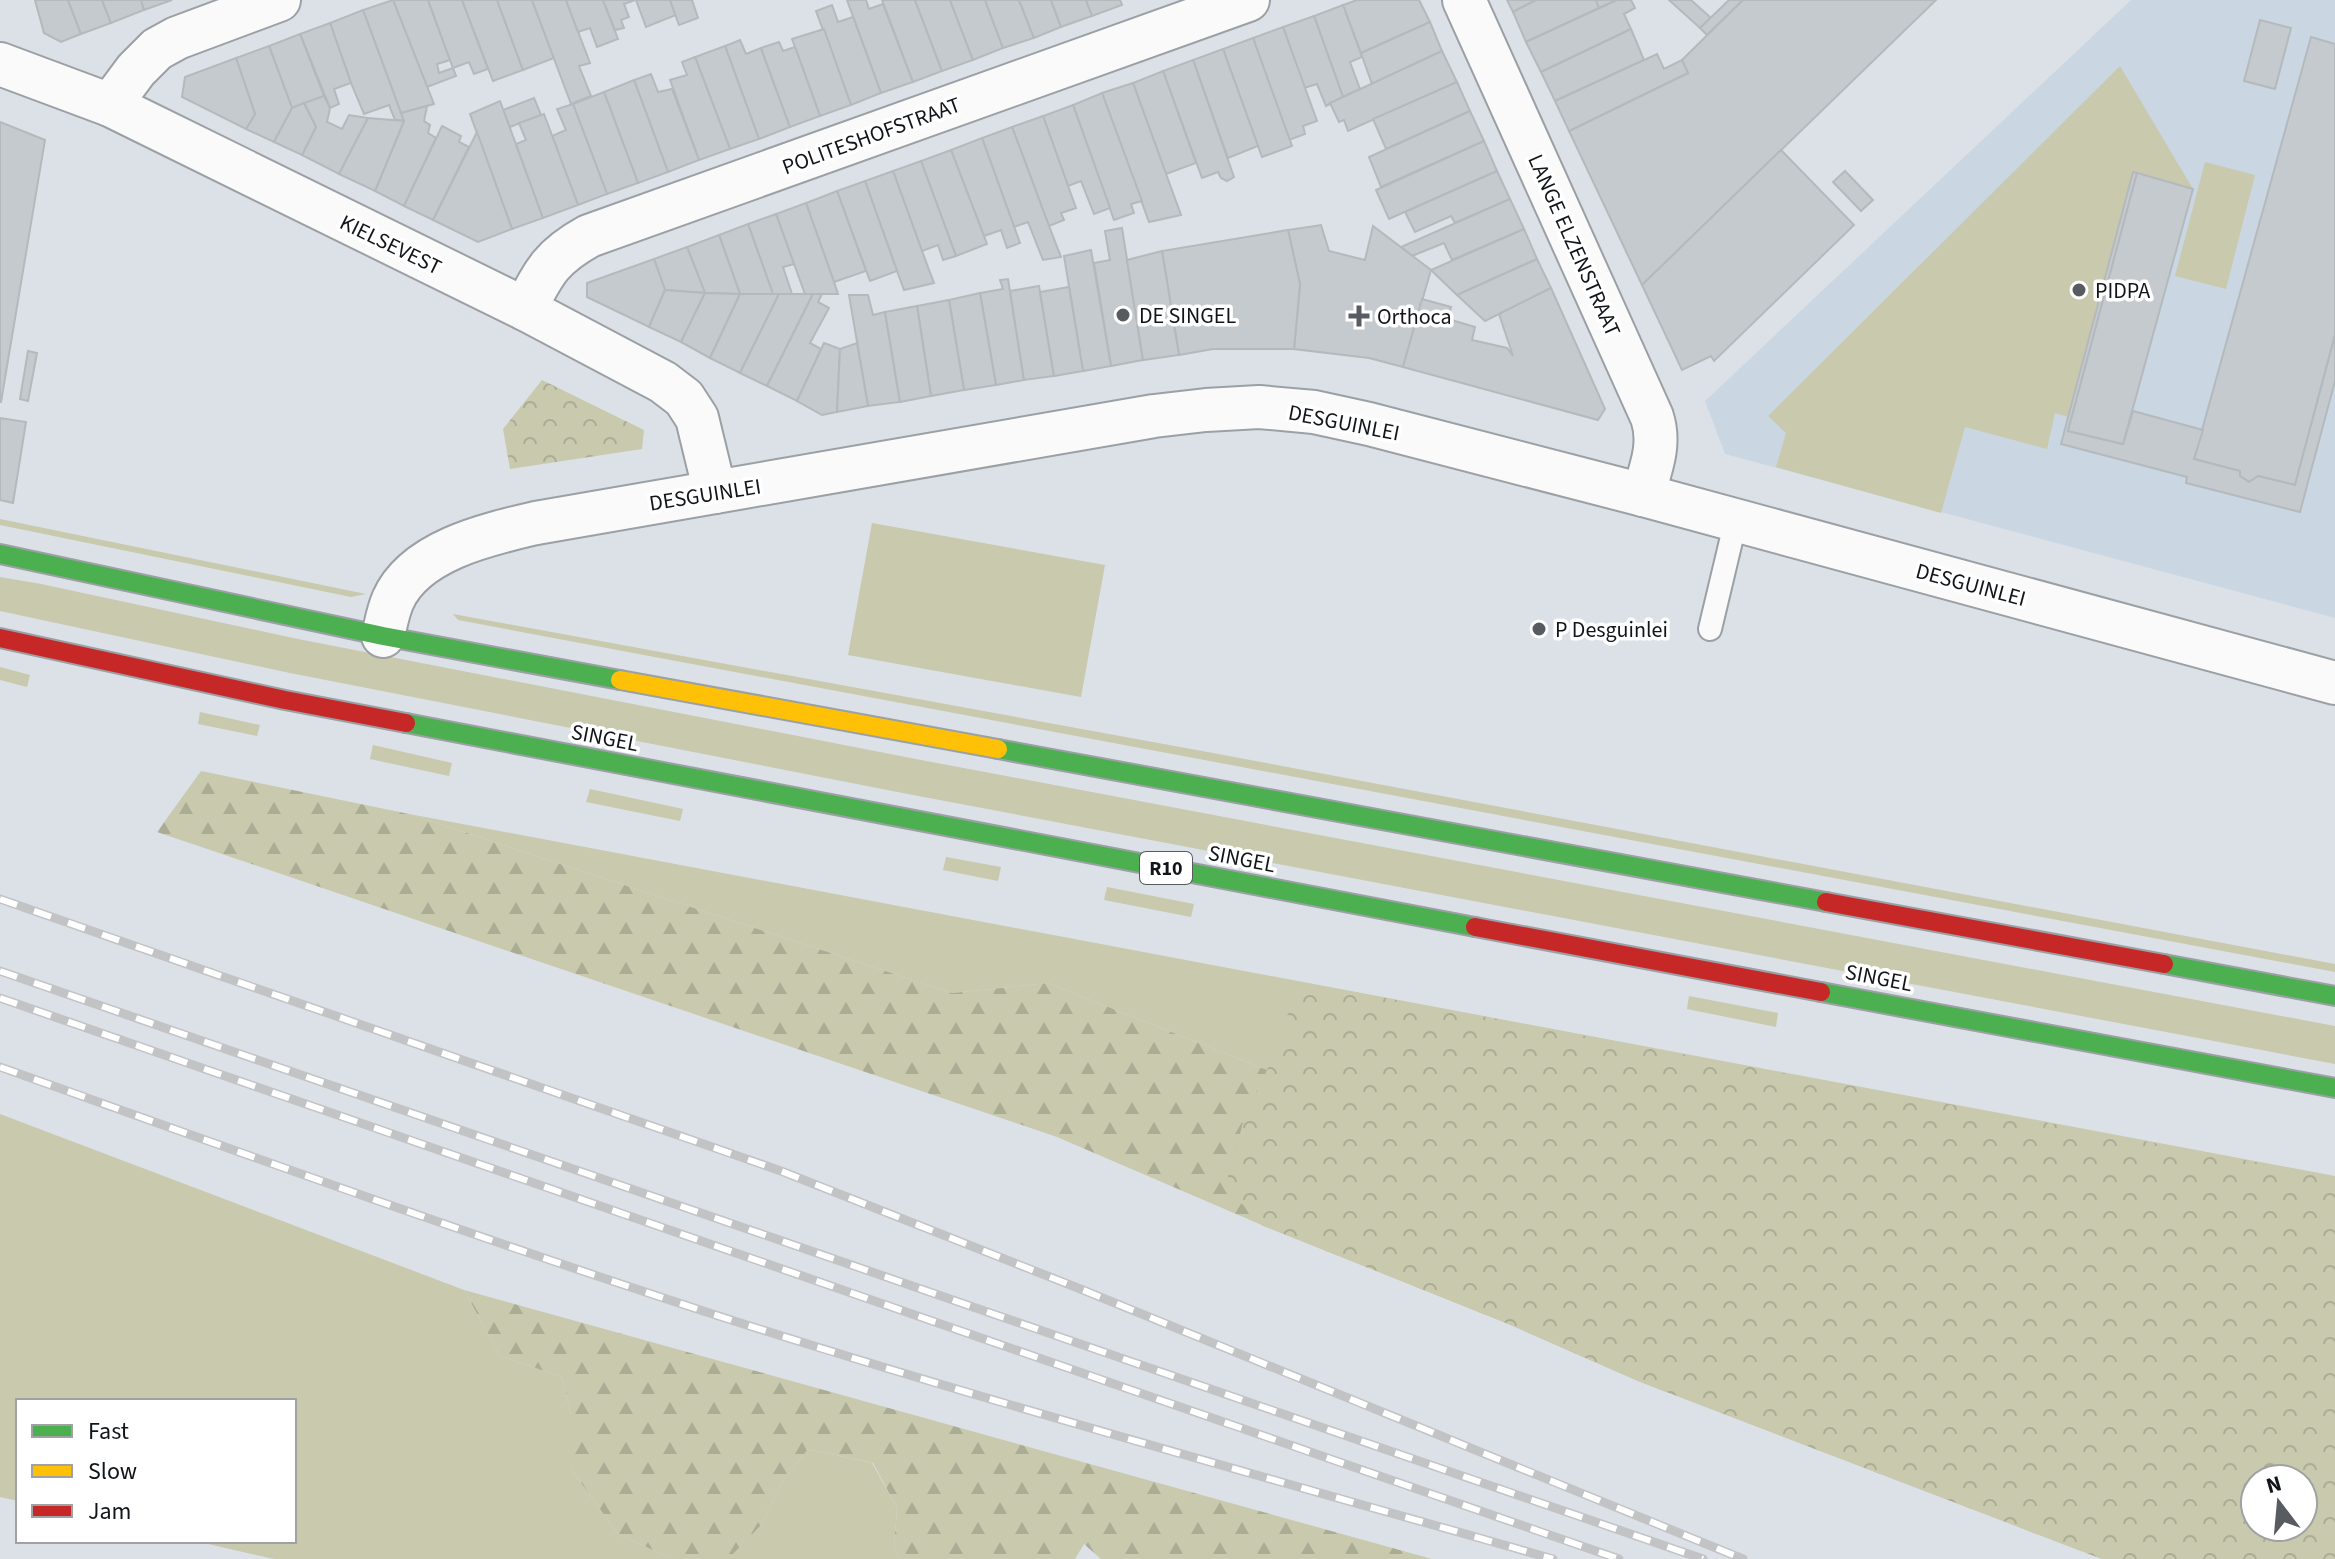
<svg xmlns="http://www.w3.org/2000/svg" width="2335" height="1559" font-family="'Source Sans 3',sans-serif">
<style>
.built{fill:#cad7e2}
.grass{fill:#c8c9ad}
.forest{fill:url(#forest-firs);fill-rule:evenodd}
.park{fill:url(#park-crowns);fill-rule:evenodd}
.building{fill:#c5cace;stroke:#b4b9bd;stroke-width:2}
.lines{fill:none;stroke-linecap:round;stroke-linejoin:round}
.lane-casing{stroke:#9ba0a4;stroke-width:26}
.street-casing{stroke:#9ba0a4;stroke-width:46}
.fast-casing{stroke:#9ba0a4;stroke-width:22}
.slow-casing{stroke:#9ba0a4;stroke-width:22}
.jam-casing{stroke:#9ba0a4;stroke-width:22}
.lane{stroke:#fafafb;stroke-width:22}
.street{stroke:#fafafb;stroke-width:42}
.fast{stroke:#4caf50;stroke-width:18}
.slow{stroke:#ffc107;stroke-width:18}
.jam{stroke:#c62828;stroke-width:18}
.rail-casing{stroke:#c2c3c5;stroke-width:9}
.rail{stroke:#fff;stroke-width:6;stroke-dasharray:18;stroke-linecap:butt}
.poi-dot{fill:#585c61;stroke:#fff;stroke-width:3}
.labels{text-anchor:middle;stroke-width:7;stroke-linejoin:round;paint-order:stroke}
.shield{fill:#fff;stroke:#585b5e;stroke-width:2}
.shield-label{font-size:20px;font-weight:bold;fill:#111519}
.street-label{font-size:22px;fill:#111519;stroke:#fff}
.poi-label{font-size:22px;fill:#111519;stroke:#fff;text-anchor:start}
</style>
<defs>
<pattern id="forest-firs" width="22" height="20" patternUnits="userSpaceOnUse" patternTransform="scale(2)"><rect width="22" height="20" fill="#c8c9ad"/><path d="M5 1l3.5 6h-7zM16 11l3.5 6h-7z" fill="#abac94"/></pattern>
<pattern id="park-crowns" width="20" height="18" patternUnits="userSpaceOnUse" patternTransform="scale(2)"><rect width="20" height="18" fill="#c8c9ad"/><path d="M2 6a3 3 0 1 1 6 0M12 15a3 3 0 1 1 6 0" fill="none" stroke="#abac94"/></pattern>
</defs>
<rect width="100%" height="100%" fill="#dbe1e7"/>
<polygon class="built" points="2131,0 2335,0 2335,618 1725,454 1705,401"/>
<g class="grass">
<polygon points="2120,66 2193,189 2133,173 2068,417 2055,413 2047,449 1965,427 1941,513 1776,467 1786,433 1768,416"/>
<polygon points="2205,162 2255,175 2226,289 2175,276"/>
<polygon points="0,519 366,594 351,597 0,525"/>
<polygon points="872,523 1105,565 1081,697 848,655"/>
<polygon points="0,577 41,584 298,639 921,760 2335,1026 2335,1064 913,795 290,673 0,611"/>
<polygon points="453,614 1213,753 2335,964 2335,972 458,620"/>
<polygon points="0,667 30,675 27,687 0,680"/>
<polygon points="200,712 260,725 257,736 198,724"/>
<polygon points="373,745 452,763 449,776 370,759"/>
<polygon points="590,789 683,809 680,821 586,802"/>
<polygon points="409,814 2335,1176 2335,1273 2046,1380 1048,983 952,993"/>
<polygon points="946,857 1001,867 998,881 943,870"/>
<polygon points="1107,887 1194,904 1191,917 1104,900"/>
<polygon points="1689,996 1778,1013 1776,1027 1687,1009"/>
<polygon points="0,1114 464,1290 500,1356 562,1377 571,1415 571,1469 618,1534 670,1558 761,1525 782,1482 808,1449 872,1463 897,1508 894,1545 899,1559 274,1559 195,1541 294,1541 294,1401 18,1401 18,1501 0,1497"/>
</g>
<g class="forest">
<path d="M201,771L409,814L952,993L1048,983L2046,1380L2335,1273V1559H2102L1638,1381L1506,1323L1264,1226L1057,1137L157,832ZM2255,1479H2303V1527H2255Z"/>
<polygon points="464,1290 1432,1559 1101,1559 1084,1544 1075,1559 899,1559 894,1545 897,1508 873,1463 808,1449 782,1482 761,1525 731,1556 670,1558 618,1534 571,1469 571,1415 562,1377 500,1356"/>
</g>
<g class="park">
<polygon points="542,380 644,430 642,449 510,469 503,429"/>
<path d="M1300,982L2335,1177V1559H2102L1638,1381L1506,1323L1264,1226L1225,1187L1246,1112L1267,1070ZM2255,1479H2303V1527H2255Z"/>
</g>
<g class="building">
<polygon points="35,0 68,0 81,34 61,42 44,33"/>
<polygon points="68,0 102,0 111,23 81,34"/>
<polygon points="102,0 141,0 144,10 111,23"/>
<polygon points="141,0 172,0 144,10"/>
<polygon points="393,0 428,0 450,60 437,64 439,73 453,68 456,76 427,87"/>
<polygon points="393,0 434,104 401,113 363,10"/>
<polygon points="428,0 462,0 488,69 474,74 469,62 453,68"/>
<polygon points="462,0 497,0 523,70 493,81"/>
<polygon points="497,0 532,0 554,58 523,70"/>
<polygon points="532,0 566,0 590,63 579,66 591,96 571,104"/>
<polygon points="566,0 603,0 618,39 597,47 590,28 578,32"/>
<polygon points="603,0 635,0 624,4 629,17 621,20 624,28 615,30"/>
<polygon points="636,0 670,0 676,15 646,27"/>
<polygon points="670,0 692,0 698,18 679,25"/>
<polygon points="847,0 866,0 869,9 883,4 913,82 881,93"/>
<polygon points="882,0 915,0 942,71 913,82"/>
<polygon points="915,0 950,0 973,60 942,71"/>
<polygon points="950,0 985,0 1003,48 973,60"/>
<polygon points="985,0 1019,0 1034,38 1003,48"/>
<polygon points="1019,0 1051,0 1061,27 1034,38"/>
<polygon points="1051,0 1086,0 1092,16 1061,27"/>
<polygon points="1086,0 1120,0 1122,5 1092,16"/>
<polygon points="1357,0 1419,0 1430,22 1361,53 1343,5"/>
<polygon points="1507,0 1536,0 1513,12"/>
<polygon points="1536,0 1596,0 1599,8 1526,42 1513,12"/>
<polygon points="1596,0 1617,0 1599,8"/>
<polygon points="1617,0 1631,0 1635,8 1624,14 1631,29 1541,72 1526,42"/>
<polygon points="1669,0 1691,0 1711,18 1700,28"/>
<polygon points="1729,0 1743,0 1707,35 1700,28"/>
<polygon points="1743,0 1936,0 1642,285 1569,131 1688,73 1682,60"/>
<polygon points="832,5 838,22 853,17 881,93 851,105 816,11"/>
<polygon points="1343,5 1362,57 1350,62 1360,89 1343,97 1314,16"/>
<polygon points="363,10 401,113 404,121 395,120 389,105 364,114 351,83 330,23"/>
<polygon points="1314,16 1343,97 1326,106 1317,84 1304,88 1283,27"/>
<polygon points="2260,20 2291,28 2275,89 2244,81"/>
<polygon points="1430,22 1442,51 1372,84 1361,53"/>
<polygon points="330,23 351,83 334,89 339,104 330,108 300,34"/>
<polygon points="1283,27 1317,121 1303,126 1305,134 1289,140 1253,38"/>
<polygon points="824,29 851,105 820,116 792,39"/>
<polygon points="1631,29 1644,60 1555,101 1541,72"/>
<polygon points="300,34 324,96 292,108 269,46"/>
<polygon points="2311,37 2335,44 2335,335 2295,485 2258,476 2249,482 2240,476 2240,471 2194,459"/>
<polygon points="1253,38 1292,146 1262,157 1223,49"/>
<polygon points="740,40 746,54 761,48 790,127 759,139 725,46"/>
<polygon points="779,42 783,51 795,47 820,116 790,127 761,48"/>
<polygon points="269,46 292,108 274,142 246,129 255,114 236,58"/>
<polygon points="725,46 759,139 730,149 695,57"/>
<polygon points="1223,49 1258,146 1228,158 1193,60"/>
<polygon points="1442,51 1457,82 1348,131 1344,120 1339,122 1330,103"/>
<polygon points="1657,54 1664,69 1682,60 1688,73 1569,131 1555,101"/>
<polygon points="695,57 730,149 699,160 670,80 687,75 682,62"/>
<polygon points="236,58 255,114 246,129 182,97 185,77"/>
<polygon points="1193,60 1234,177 1227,181 1221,178 1218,172 1202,178 1163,71"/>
<polygon points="1163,71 1196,163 1166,174 1133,83"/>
<polygon points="651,74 658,92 672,89 699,160 668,172 634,80"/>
<polygon points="634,80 668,172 638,183 604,92"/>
<polygon points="1457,82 1470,111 1386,149 1373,119"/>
<polygon points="1133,83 1181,215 1149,222 1102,93"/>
<polygon points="604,92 638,183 607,194 573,104"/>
<polygon points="1102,93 1142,201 1131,204 1134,213 1114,220 1073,105"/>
<polygon points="324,96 330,108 327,122 342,129 349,115 368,118 339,174 302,155 316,127 304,103"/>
<polygon points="534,98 541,115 510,127 503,110"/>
<polygon points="500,101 543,218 512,229 470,114"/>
<polygon points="304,103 316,127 302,155 274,142 292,108"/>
<polygon points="573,104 607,194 578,205 552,136 566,130 557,109"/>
<polygon points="1073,105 1110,208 1094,214 1081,181 1068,186 1043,116"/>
<polygon points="427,106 424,121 430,125 428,133 436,138 404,206 375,191 404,121 401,113"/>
<polygon points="1470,111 1484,141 1381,187 1369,157"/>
<polygon points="544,114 578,205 543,218 516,144 526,140 519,123"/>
<polygon points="1043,116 1076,208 1061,213 1064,220 1049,226 1012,127"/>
<polygon points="368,118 404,121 375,191 339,174"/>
<polygon points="0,122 45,140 1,402 0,402"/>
<polygon points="442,126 461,136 459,142 469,147 433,220 404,206"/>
<polygon points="1012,127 1049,226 1061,257 1043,260 1028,222 1014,227 982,138"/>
<polygon points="477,132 512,229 478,242 433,220"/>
<polygon points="982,138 1020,243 1007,248 1001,230 984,236 951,150"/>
<polygon points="1484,141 1497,171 1389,219 1376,190"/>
<polygon points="951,150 987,244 956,256 921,161"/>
<polygon points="1781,150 1854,225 1714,361 1711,356 1682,370 1642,285"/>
<polygon points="921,161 956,256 943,260 938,245 922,251 893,171"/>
<polygon points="893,171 922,251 934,283 904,290 897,271 865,181"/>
<polygon points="1497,171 1510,199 1455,223 1451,216 1415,232 1405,212"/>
<polygon points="1845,171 1873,200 1861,211 1833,182"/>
<polygon points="2133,172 2137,173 2068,431 2123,444 2133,411 2203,430 2194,459 2240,471 2240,476 2249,482 2258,476 2295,485 2335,335 2335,381 2300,512 2186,483 2187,477 2061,444"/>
<polygon points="2137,173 2193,189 2123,444 2068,431"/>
<polygon points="865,181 897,271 870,281 837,191"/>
<polygon points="837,191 866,271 834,282 806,203"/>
<polygon points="1510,199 1524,229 1452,260 1444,243 1412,256 1401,247"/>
<polygon points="806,203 834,282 838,294 805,294 794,264 776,214"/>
<polygon points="776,214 794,264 783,267 792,294 773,294 748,224"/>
<polygon points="748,224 773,294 740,294 719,235"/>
<polygon points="1321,225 1329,251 1365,260 1373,226 1431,270 1403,367 1369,358 1294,349 1300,284 1288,230"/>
<polygon points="1122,228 1143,360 1111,366 1094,263 1110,260 1105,231"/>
<polygon points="1524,229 1537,259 1457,295 1431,270"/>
<polygon points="1288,230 1300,284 1294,349 1213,349 1179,355 1162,251"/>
<polygon points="719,235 740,294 705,293 687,247"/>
<polygon points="687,247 705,293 665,290 654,259"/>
<polygon points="1091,250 1111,366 1083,371 1064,256"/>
<polygon points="1162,251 1179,355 1143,360 1127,260"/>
<polygon points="654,259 665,290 649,327 587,297 587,283"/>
<polygon points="1537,259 1551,288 1485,321 1457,295"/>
<polygon points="1008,279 1024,380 996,385 980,293 1003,289 1000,280"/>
<polygon points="1039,286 1054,376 1024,380 1010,291"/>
<polygon points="1069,287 1083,371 1054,376 1040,292"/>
<polygon points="1551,288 1605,409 1598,420 1403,367 1422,299 1451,307 1448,319 1475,327 1472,340 1507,348 1513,356 1499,314"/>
<polygon points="665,290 705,293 681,342 649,327"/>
<polygon points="705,293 740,294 710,358 681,342"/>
<polygon points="980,293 996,385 964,390 949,300"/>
<polygon points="740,294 779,294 740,373 710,358"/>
<polygon points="779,294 813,294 767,386 740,373"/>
<polygon points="813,294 822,294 818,302 829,308 810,343 821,349 797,401 767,386"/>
<polygon points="849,295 868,295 873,315 885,312 900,402 868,406"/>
<polygon points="949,300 964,390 931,396 917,306"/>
<polygon points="917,306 931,396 900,402 885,312"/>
<polygon points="824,343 840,349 837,412 822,415 797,401"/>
<polygon points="857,343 868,406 837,412 840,349"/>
<polygon points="28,351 37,353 28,401 20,399"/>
<polygon points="0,418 26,422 13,503 0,500"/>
</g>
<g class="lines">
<g class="lane-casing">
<polyline id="lane" points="1710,629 1736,520"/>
</g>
<g class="street-casing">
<g id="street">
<path d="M1464,0L1652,417C1661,444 1651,468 1643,495"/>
<polyline points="0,64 110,105 525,309 663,382 684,398 697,418 715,492"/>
<polyline points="110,105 136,70 157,49 177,38 279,0"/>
<path d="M525,309C544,272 551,257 589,236L1248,0"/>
<path d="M383,636C386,624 388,611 393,600C415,550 489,534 536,523L1154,416L1206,410L1259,407L1314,412L1369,424L1643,495L2335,683"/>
</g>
</g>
<g class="fast-casing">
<g id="fast">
<polyline points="0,554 383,636 620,680"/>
<polyline points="406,723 1475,927"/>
<polyline points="998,749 1826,902"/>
<polyline points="2164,964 2335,996"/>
<polyline points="1821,992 2335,1088"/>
</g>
</g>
<g class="slow-casing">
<polyline id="slow" points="620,680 998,749"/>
</g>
<g class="jam-casing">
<g id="jam">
<polyline points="0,638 285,700 406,723"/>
<polyline points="1826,902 2164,964"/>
<polyline points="1475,927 1821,992"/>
</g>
</g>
<use href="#lane" class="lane"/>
<use href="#street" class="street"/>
<use href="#fast" class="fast"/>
<use href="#slow" class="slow"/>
<use href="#jam" class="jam"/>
<g class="rail-casing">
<g id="rail">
<polyline points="0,899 781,1171 1083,1290 1743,1559"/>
<polyline points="0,971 1703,1559"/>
<polyline points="0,998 1619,1559"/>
<path d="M0,1067C242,1153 483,1240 728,1319C1000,1406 1278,1480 1553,1559"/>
</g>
</g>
<use href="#rail" class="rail"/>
</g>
<g class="poi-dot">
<circle cx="2079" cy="290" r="8"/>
<circle cx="1123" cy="315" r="8"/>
<path d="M1355 304h8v8h8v8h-8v8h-8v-8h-8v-8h8z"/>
<circle cx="1539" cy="629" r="8"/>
</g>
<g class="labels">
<rect class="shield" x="1140" y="852" width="52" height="32" rx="6"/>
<g class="shield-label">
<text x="1166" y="875">R10</text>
</g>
<g class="street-label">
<text transform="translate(871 135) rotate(-20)" y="8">POLITESHOFSTRAAT</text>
<text transform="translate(391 244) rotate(26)" y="8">KIELSEVEST</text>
<text transform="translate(1575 245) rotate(66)" y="8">LANGE ELZENSTRAAT</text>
<text transform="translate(1344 422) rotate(11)" y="8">DESGUINLEI</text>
<text transform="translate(705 494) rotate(-9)" y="8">DESGUINLEI</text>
<text transform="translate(1971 584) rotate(15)" y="8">DESGUINLEI</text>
<text transform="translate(605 737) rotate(11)" y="8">SINGEL</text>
<text transform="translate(1242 858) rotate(11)" y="8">SINGEL</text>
<text transform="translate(1879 977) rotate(11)" y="8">SINGEL</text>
</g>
<g class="poi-label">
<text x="2095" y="298">PIDPA</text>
<text x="1139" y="323">DE SINGEL</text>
<text x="1377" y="324">Orthoca</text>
<text x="1555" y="637">P Desguinlei</text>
</g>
</g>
<rect x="16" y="1399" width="280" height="144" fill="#ffffff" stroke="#a0a1a3" stroke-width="2"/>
<rect x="32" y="1425" width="40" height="12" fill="#4caf50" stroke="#a0a1a3" stroke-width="2"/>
<text x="88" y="1439" font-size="24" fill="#111519">Fast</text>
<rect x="32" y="1465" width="40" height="12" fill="#ffc107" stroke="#a0a1a3" stroke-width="2"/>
<text x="88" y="1479" font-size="24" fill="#111519">Slow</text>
<rect x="32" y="1505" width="40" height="12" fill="#c62828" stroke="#a0a1a3" stroke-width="2"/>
<text x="88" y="1519" font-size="24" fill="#111519">Jam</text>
<g transform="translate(2279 1503) rotate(344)"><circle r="38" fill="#ffffff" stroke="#a0a1a3" stroke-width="2"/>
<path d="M0-6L14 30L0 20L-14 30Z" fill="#585c61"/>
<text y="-12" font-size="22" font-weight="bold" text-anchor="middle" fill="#111519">N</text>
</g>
</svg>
